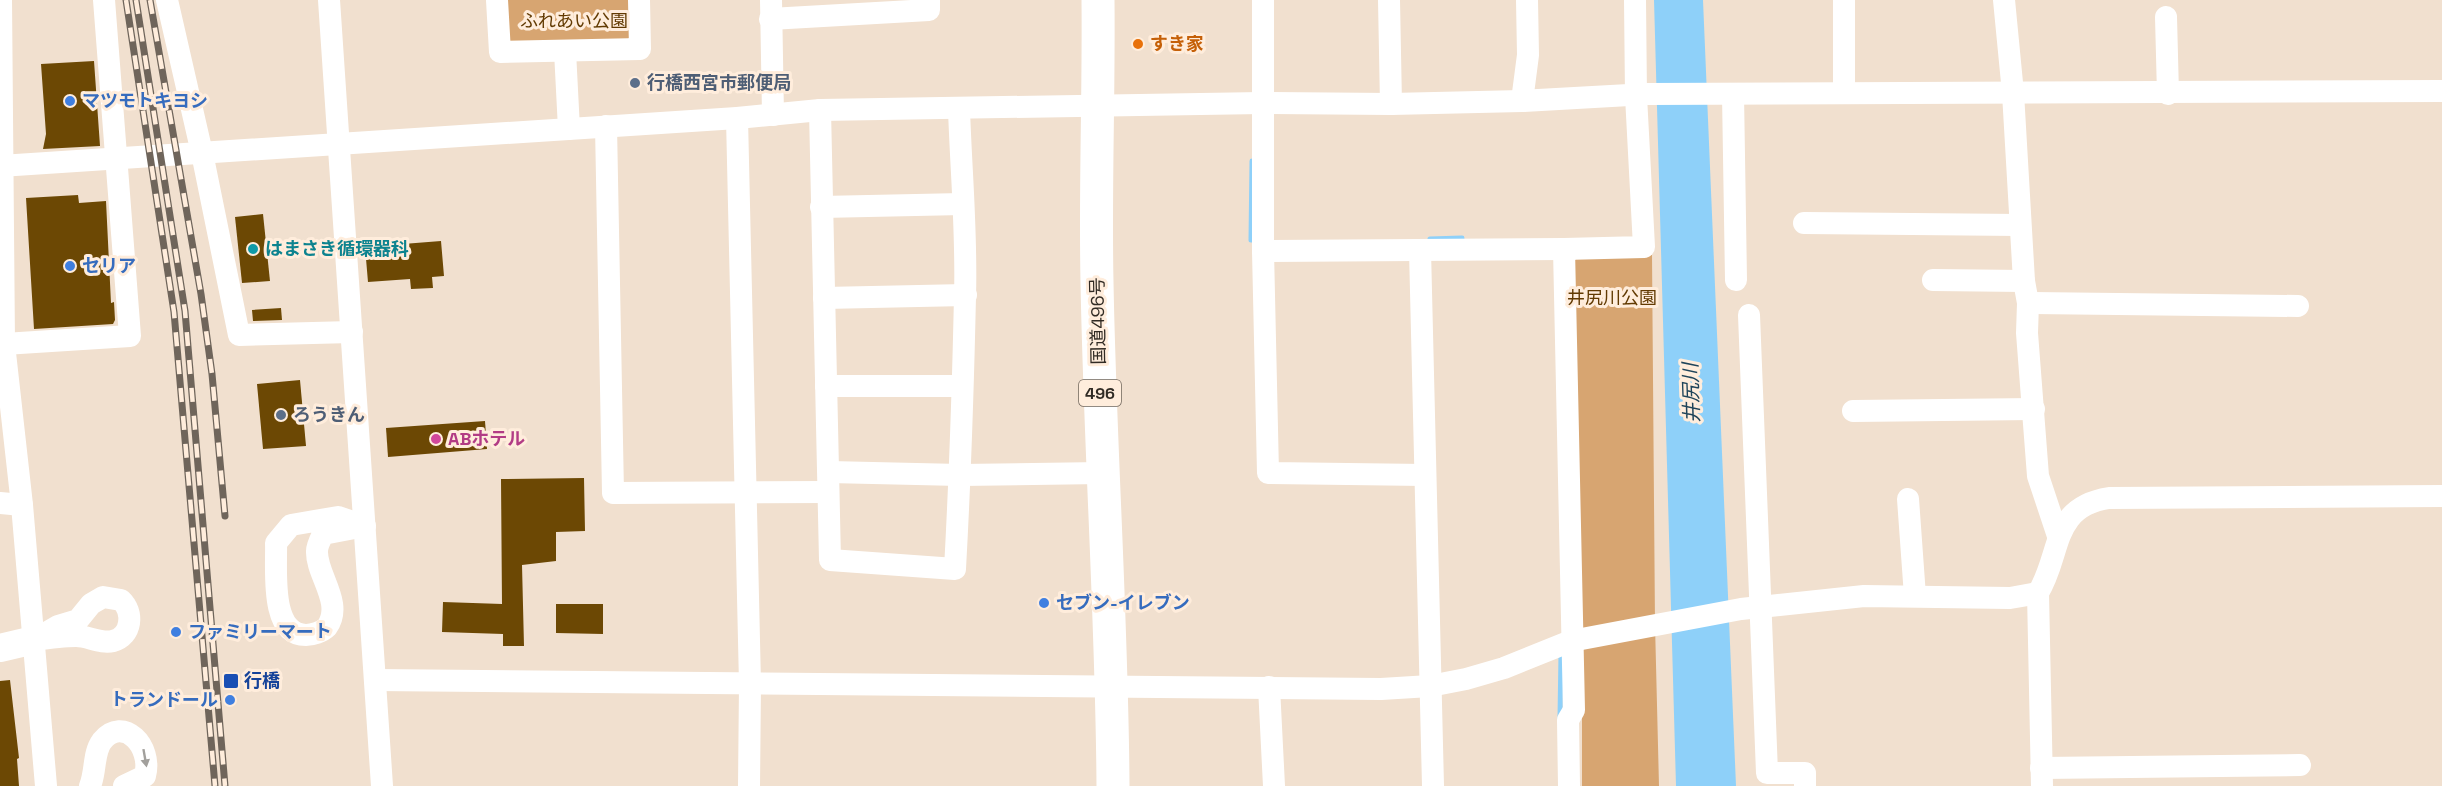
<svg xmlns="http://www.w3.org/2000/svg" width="2442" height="786" font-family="'Space Grotesk','Noto Sans JP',sans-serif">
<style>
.green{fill:#d7a571}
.water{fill:#8ed0f9}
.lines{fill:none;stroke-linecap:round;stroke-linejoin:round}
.stream{stroke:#8ed0f9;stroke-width:5}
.building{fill:#6c4804}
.minor{stroke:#fff;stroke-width:22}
.major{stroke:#fff;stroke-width:28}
.highway{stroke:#fff;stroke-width:33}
.rail-casing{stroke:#6f655b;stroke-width:7}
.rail{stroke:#ffeddc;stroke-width:4.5;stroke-dasharray:14;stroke-linecap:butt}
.oneway{fill:#a2a09c}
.food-dot{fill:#e8710a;stroke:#ffeddc;stroke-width:2}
.service-dot{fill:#5c6f8a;stroke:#ffeddc;stroke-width:2}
.shop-dot{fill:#3f7fe0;stroke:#ffeddc;stroke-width:2}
.culture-dot{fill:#0f9aa8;stroke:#ffeddc;stroke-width:2}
.hotel-dot{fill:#d1479c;stroke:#ffeddc;stroke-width:2}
.transit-dot{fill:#1a4fb4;stroke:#ffeddc;stroke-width:2}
.labels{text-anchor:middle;stroke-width:6;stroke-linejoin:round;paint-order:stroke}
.shield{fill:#ffeddc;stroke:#6f655b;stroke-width:1.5}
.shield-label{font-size:16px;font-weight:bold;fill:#312b24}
.park-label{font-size:18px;fill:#623a02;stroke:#ffeddc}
.food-label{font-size:18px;font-weight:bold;fill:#c56008;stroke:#ffeddc;text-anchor:start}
.service-label{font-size:18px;font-weight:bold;fill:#4e5e75;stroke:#ffeddc;text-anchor:start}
.shop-label{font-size:18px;font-weight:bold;fill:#366cbe;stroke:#ffeddc;text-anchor:start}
.culture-label{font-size:18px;font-weight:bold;fill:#0d838f;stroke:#ffeddc;text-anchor:start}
.street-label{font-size:18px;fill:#312b24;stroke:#ffeddc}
.hotel-label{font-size:18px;font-weight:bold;fill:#b23c85;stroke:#ffeddc;text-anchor:start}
.transit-label{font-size:18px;font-weight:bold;fill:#164399;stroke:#ffeddc;text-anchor:start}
.water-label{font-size:20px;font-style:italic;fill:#1f445a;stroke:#ffeddc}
</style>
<rect width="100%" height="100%" fill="#f1e0cf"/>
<g class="green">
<polygon points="504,0 630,0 631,36 626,41 507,45"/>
<polygon points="1652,255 1655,624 1659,786 1582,786 1582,609 1571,264 1578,257"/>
</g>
<polygon class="water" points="1654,0 1703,0 1736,786 1676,786"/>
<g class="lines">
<g class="stream">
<polyline points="1252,161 1251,240 1259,240"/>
<polyline points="1430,239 1462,238"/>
<polyline points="1560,718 1561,653"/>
</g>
</g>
<g class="building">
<polygon points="94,61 100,146 43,149 46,134 41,64"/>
<polygon points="78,195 79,203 106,201 111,303 114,302 115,320 113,324 34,329 26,198"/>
<polygon points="263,214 270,281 242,283 235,217"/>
<polygon points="441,241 444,276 432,277 433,288 411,289 410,279 368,282 365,247"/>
<polygon points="281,308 282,320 253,321 252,310"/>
<polygon points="300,380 306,446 263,449 257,384"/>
<polygon points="485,421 487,449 388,457 386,428"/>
<polygon points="584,478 585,531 556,532 556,561 522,565 524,646 503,646 503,634 442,632 443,602 502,604 501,479"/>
<polygon points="556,604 603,604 603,634 556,633"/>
<polygon points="10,680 19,758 17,759 19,786 0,786 0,681"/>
</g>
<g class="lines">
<g class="minor">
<polyline points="1,0 4,344 22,505 46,786"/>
<polyline points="167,0 202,153 239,335 352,332"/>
<polyline points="329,0 382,786"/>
<polyline points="497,0 500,52 640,49 639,0"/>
<polyline points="771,0 773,115"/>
<polyline points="1263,0 1263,251 1268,473 1425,475"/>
<polyline points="1389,0 1391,104"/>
<polyline points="1844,0 1844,93"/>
<polyline points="2004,0 2013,93 2024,281 2028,303 2027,333 2038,476 2058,536"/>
<polyline points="2166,17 2168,94"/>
<polyline points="770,19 929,10 929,0"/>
<polyline points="565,51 569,129"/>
<polyline points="1733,94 1736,280"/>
<polyline points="1522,101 1528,55 1527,0"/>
<path d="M820,110L830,560L955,569C960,478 963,388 965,296C967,234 961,171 959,109"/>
<polyline points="737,118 750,684 749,786"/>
<polyline points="606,126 613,493 827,492"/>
<polyline points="0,166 737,118 820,110 1262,103 1391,104 1522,101 1647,94 2442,91"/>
<polyline points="821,207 963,204"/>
<polyline points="1804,223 2020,225"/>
<polyline points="1420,250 1433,786"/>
<polyline points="1263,251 1564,249"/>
<polyline points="1933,280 2024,281"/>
<polyline points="824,298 966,295"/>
<polyline points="2028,303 2298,306"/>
<polyline points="1749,315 1767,773 1805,773 1805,786"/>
<polyline points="0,338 4,344 130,336 104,0"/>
<polyline points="826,386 961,386"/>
<polyline points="1853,411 2034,409"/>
<polyline points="829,472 960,475 1102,473"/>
<polyline points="1908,499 1915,596"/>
<polyline points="0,503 22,505"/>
<path d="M338,517L365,526L323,534C321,538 317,546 317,551C316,575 344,603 327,627C322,632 312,635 306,635C269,635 277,568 276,543L291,525Z"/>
<path d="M103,597L121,600C134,612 132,636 113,641C101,644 88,636 76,636C62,636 48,638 34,640L58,626L78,620L91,604Z"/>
<polyline points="375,680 1381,689 1430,686 1466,679 1504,668 1571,641 1741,609 1864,596 2010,598 2038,593"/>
<polyline points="1269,687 1274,786"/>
<polyline points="2041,768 2300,765"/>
<path d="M90,786C96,772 93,753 102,741C123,715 153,746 145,776L124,786"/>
<polyline points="1569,786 1568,720 1574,710 1564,249 1644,247 1636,96 1635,0"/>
<path d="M2042,786L2038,593C2062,554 2050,507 2109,498L2442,496"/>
</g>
<polyline class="major" points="0,648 34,640"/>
<path class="highway" d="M1098,0C1099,94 1095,188 1097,282C1100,450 1112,618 1113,786"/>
<g class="rail-casing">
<g id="rail">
<polyline points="126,0 174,312 215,786"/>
<polyline points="136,0 185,311 225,786"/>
<polyline points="150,0 201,294 212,374 225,516"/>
</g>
</g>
<use href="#rail" class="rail"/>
</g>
<defs><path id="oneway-solid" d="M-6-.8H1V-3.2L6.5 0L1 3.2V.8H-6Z" transform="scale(1.5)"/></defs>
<use class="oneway" href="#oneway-solid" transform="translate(145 758) rotate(80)"/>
<circle class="food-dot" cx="1138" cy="44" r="6"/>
<g class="service-dot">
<circle cx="635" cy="83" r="6"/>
<circle cx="281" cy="415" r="6"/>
</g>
<g class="shop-dot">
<circle cx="70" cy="101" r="6"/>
<circle cx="70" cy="266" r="6"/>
<circle cx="1044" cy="603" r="6"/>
<circle cx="176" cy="632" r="6"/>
<circle cx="230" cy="700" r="6"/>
</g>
<circle class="culture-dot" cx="253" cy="249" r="6"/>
<circle class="hotel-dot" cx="436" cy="439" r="6"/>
<rect class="transit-dot" x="223" y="673" width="16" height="16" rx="3"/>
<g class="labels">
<rect class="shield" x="1079" y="380" width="42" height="26" rx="4.5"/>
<g class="shield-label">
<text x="1100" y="399">496</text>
</g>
<g class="park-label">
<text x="574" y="27">ふれあい公園</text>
<text x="1612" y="304">井尻川公園</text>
</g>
<g class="food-label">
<text x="1150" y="50">すき家</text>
</g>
<g class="service-label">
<text x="647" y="89">行橋西宮市郵便局</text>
<text x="293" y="421">ろうきん</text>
</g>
<g class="shop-label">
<text x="82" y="107">マツモトキヨシ</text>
<text x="82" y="272">セリア</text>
<text x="1056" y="609">セブン-イレブン</text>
<text x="188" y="638">ファミリーマート</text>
<text x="218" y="706" text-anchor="end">トランドール</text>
</g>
<g class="culture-label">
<text x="265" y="255">はまさき循環器科</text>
</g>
<g class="street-label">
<text transform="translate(1098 321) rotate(-91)" y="6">国道496号</text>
</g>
<g class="hotel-label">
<text x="448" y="445">ABホテル</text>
</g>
<g class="transit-label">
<text x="244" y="687">行橋</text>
</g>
<g class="water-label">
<text transform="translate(1691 393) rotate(-92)" y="7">井尻川</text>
</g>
</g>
</svg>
